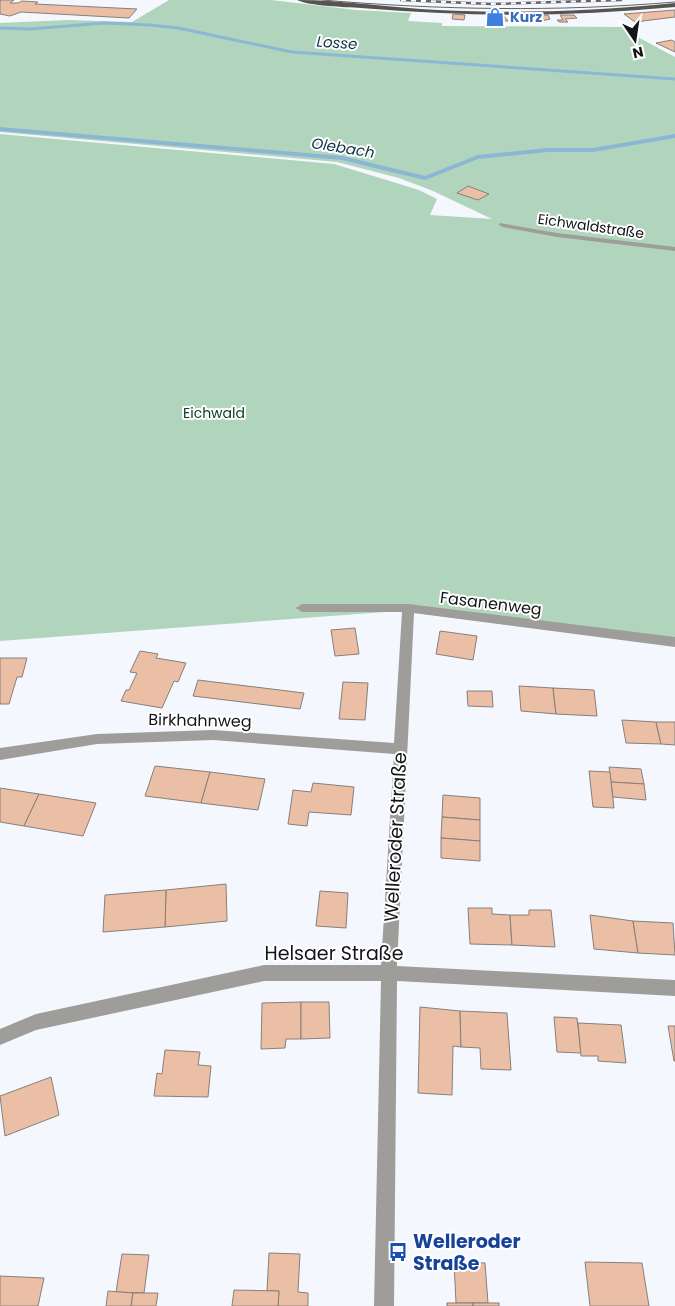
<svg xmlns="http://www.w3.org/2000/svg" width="675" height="1306" font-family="Poppins,sans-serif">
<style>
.green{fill:#b0d5bc}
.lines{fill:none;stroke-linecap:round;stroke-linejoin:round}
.stream-far1{stroke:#8cb7d4;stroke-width:3}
.stream{stroke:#8cb7d4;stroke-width:4}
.building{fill:#ebbfa5;stroke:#877f7b}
.street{fill:#9f9d9a;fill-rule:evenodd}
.primary{fill:#57544f;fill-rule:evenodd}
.tram{stroke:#616367;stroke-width:1}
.rail-casing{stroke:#616367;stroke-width:2.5}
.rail{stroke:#fff;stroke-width:2;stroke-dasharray:5;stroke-linecap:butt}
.labels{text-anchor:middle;stroke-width:4;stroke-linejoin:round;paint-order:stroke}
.far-shop-label{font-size:14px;font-weight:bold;fill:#366cbe;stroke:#fff;text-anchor:start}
.far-street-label{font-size:14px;fill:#131417;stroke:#fff}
.far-park-label{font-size:14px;fill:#0b4024;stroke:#fff}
.far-water-label{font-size:15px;font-style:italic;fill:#103448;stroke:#fff}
.street-label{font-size:16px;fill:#131417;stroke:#fff}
.near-street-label{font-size:19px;fill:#131417;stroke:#fff}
.near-transit-label{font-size:19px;font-weight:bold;fill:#164399;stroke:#fff;text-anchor:start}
</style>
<rect width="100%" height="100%" fill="#f5f7fe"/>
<polygon class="green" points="169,0 271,0 356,10 411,13 408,21 442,23 442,26 623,27 634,35 675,57 675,646 398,611 0,641 0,134 334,164 419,190 437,199 430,215 492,219 433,191 399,178 337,162 0,132 0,23 68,20 132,22"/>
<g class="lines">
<polyline class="stream-far1" points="0,28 30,29 105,23 150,25 178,28 292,52 675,79"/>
<polyline class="stream" points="0,129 342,158 425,178 478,157 548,150 593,150 675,136"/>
</g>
<g class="building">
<polygon points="0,0 14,0 10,3 18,3 22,1 38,2 35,4 137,9 129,18 21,12 10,16 0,14"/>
<polygon points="675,10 675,17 635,22 624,14"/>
<polygon points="453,14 465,15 464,20 452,19"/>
<polygon points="487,15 503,15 508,21 488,20"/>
<polygon points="534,15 548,15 550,19 537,22"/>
<polygon points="560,15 574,15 577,18 565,19 568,22 559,22 557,20 563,20"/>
<polygon points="672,40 675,42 675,52 656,43"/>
<polygon points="468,186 489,194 478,200 457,193"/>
<polygon points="355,628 359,654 335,656 331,630"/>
<polygon points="440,631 477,636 473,660 436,654"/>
<polygon points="140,651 158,654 156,658 186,663 178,682 174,681 162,708 121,701 126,690 129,690 137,673 130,672"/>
<polygon points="0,658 27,658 22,677 17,677 9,704 0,704"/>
<polygon points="198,680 304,693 300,709 193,696"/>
<polygon points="343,682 368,683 365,720 339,719"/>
<polygon points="519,686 553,688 556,714 521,711"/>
<polygon points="553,688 594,690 597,716 556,714"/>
<polygon points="467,691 492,691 493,707 468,706"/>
<polygon points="622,720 656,722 661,744 626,743"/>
<polygon points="656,722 675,722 675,745 661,744"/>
<polygon points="155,766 210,772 201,803 145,796"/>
<polygon points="609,767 641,769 644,784 611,782"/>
<polygon points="589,771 610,772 614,808 593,807"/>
<polygon points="210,772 265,779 258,810 201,803"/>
<polygon points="611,782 644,784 646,800 613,797"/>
<polygon points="313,783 354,787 351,815 309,812 307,826 288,824 293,790 311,792"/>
<polygon points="0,788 39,794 24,826 0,822"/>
<polygon points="39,794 96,803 83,836 24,826"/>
<polygon points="443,795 480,798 480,820 442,817"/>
<polygon points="442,817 480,820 480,841 441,838"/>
<polygon points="441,838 480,841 480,861 441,858"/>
<polygon points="226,884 227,921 165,927 166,890"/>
<polygon points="166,890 165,927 103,932 105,895"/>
<polygon points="320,891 348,893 346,928 316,926"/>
<polygon points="468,908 492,908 492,914 510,915 512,945 470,944"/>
<polygon points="529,910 551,910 555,947 512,945 510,915 529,915"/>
<polygon points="590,915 633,921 638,953 594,949"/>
<polygon points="633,921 673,923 675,955 638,953"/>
<polygon points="301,1002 301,1039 286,1039 285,1048 261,1049 262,1003"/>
<polygon points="301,1002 329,1002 330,1038 301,1039"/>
<polygon points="420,1007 460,1011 461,1047 453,1046 452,1095 418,1093"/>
<polygon points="460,1011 507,1013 511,1070 481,1069 480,1048 461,1047"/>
<polygon points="554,1017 577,1018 581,1053 557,1052"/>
<polygon points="578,1023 621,1025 626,1063 598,1061 598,1056 581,1056"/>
<polygon points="668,1026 675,1026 675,1061 674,1061"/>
<polygon points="165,1050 200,1052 198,1065 211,1066 208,1097 154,1096 157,1073 162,1074"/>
<polygon points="51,1077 59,1115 5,1136 0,1096"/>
<polygon points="269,1253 300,1254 298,1292 308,1293 308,1306 278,1306 279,1291 267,1291"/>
<polygon points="122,1254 149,1255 144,1293 116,1292"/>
<polygon points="454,1262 485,1263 488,1303 456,1303"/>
<polygon points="585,1262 642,1263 649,1306 590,1306"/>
<polygon points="0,1276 44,1278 38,1306 0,1306"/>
<polygon points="234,1290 279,1291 278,1306 232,1306"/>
<polygon points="108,1291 133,1293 131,1306 106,1306"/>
<polygon points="133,1293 158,1293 156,1306 131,1306"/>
<rect x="447" y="1303" width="26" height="3"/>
<rect x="473" y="1303" width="26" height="3"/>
</g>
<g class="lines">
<g class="street">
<polygon points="500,223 557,233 675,247 675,251 557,237 503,227 499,225"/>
<polygon points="302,604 408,604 675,637 675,647 414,613 397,966 675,980 675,996 397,981 394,1306 374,1306 381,981 264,981 36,1030 0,1045 0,1029 36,1014 264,965 381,965 394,754 213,740 97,744 0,760 0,748 97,734 213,730 394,743 402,612 302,612 296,608"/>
</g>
<path class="primary" d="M297,0C344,0 392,8 438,10C517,14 596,11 675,3V7C570,17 466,17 361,8C346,7 309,6 297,0Z"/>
<path class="tram" d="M322,0C440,10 557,12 675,2"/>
<g class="rail-casing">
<polyline id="rail" points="401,0 491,4 621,0"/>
</g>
<use href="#rail" class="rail"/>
</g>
<defs>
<g id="shop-bare" transform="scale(1.5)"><path d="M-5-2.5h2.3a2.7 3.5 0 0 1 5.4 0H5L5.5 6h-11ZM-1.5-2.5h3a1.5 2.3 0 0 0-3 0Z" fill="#3f7fe0" stroke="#fff" stroke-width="2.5" paint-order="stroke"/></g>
<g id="bus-bare" transform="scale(1.5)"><path d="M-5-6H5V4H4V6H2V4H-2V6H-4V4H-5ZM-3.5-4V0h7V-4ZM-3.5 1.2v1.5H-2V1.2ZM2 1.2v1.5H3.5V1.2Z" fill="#1a4fb4" stroke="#fff" stroke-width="2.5" paint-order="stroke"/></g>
</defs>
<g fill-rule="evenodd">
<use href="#shop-bare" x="495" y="17"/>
<use href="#bus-bare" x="398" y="1252"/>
</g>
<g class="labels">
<g class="far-shop-label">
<text x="510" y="22">Kurz</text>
</g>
<g class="far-street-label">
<text transform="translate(591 226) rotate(8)" y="5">Eichwaldstraße</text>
</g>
<g class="far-park-label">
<text x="214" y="418">Eichwald</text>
</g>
<g class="far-water-label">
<text transform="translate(337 43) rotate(4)" y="5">Losse</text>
<text transform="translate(343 148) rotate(9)" y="5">Olebach</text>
</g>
<g class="street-label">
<text transform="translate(491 603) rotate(7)" y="6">Fasanenweg</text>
<text transform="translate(200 720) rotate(1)" y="6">Birkhahnweg</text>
</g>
<g class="near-street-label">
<text transform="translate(395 837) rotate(-87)" y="7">Welleroder Straße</text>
<text x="334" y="960">Helsaer Straße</text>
</g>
<g class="near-transit-label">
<text x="413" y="1248">Welleroder<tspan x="413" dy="22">Straße</tspan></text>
</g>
</g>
<g transform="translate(635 40) rotate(167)" stroke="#ffffff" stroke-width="4" paint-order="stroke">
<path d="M0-4L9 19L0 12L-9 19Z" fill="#131417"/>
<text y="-8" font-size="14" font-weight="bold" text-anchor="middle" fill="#131417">N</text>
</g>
</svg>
